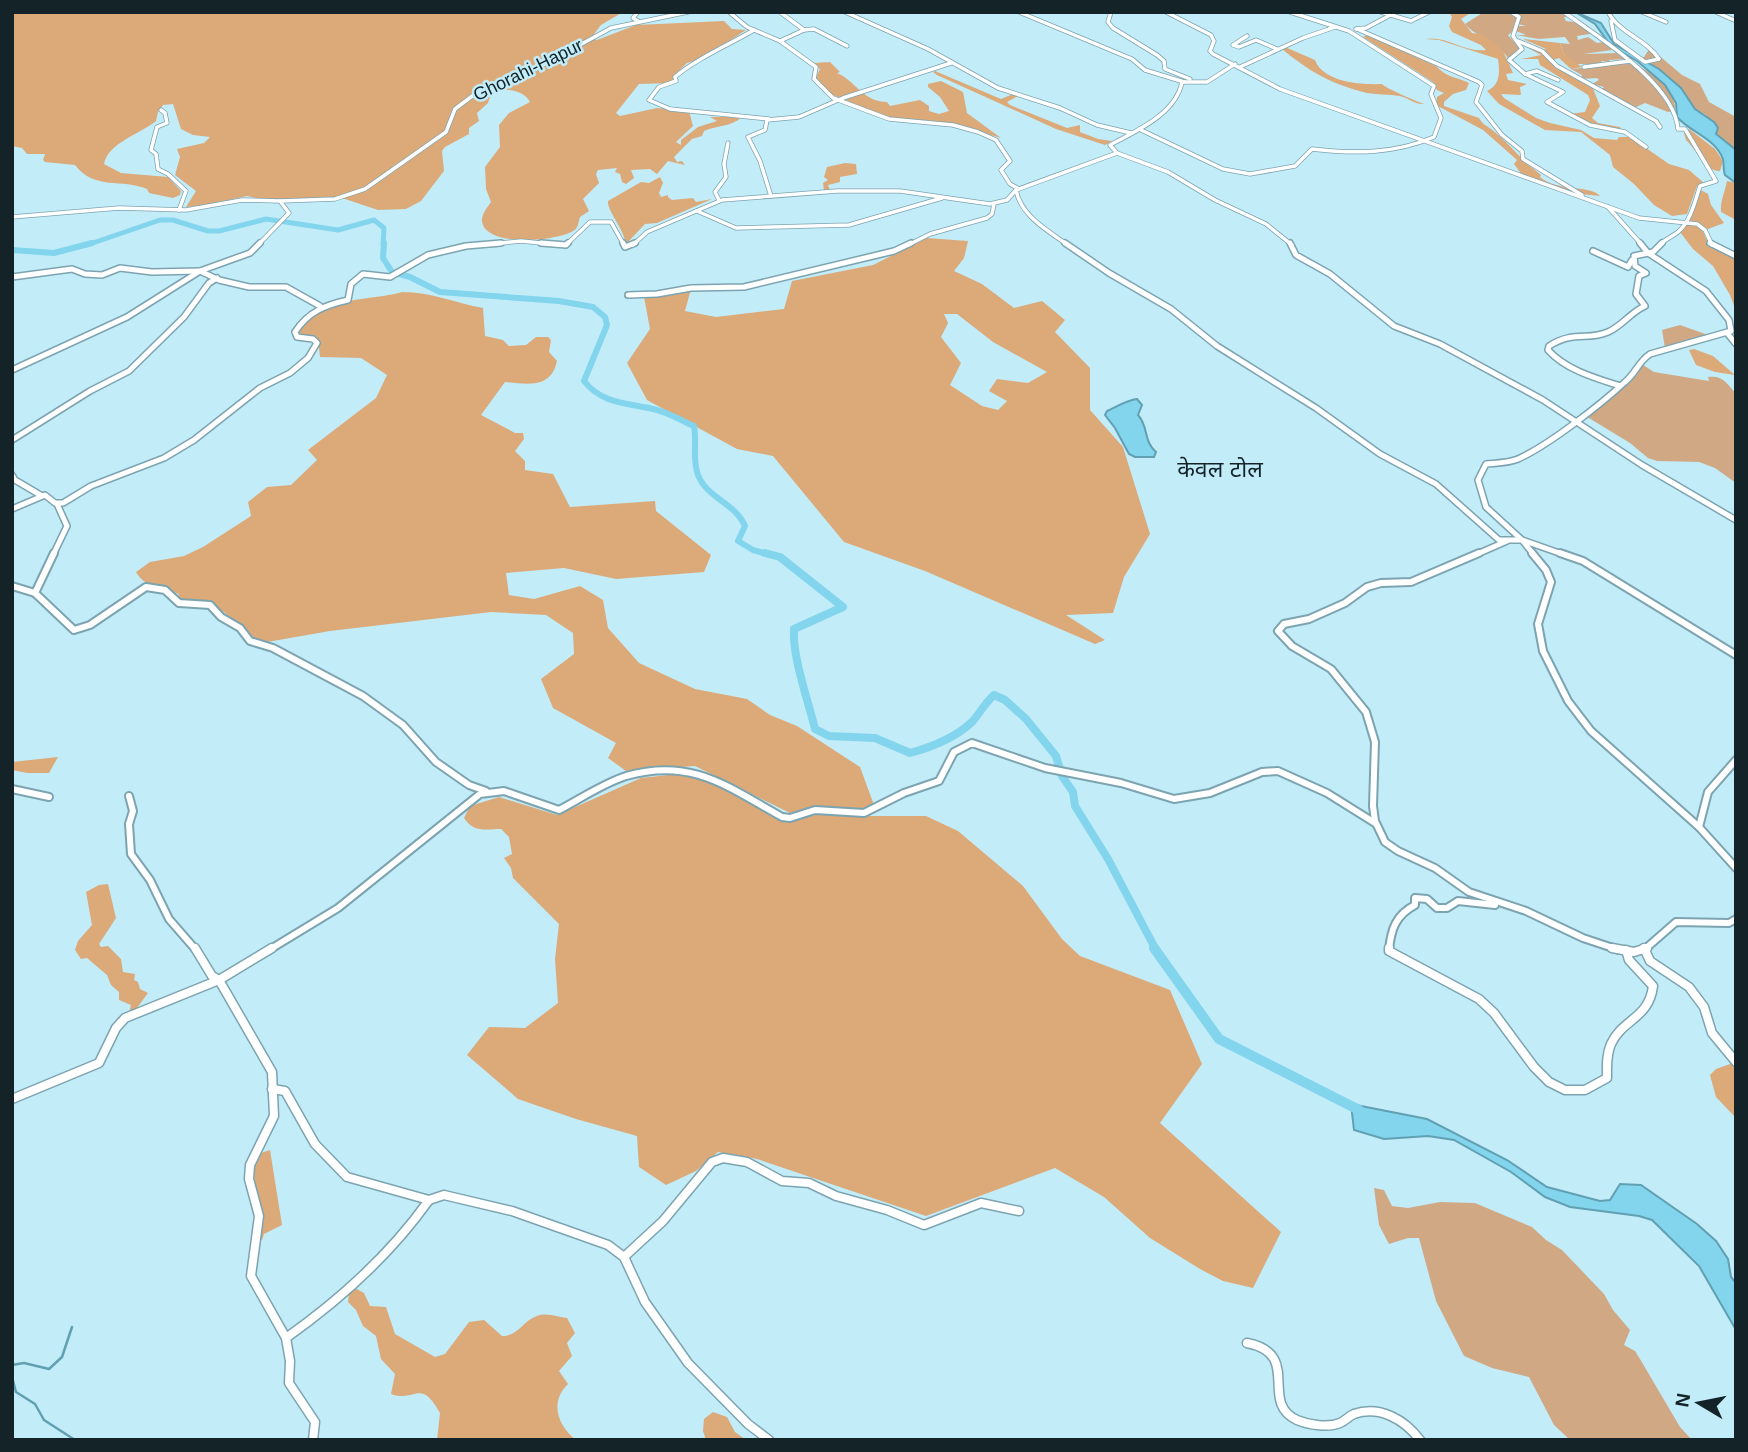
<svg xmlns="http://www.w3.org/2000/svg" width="1748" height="1452" font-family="Helvetica,'Noto Sans Devanagari',sans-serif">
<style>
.green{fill:#d0a984}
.forest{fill:#dca979;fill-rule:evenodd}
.water{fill:#82d5ed;stroke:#61a0b2;stroke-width:2}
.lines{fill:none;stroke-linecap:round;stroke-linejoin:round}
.stream{stroke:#61a0b2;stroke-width:2.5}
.river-far3{stroke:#82d5ed;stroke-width:5}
.river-far2{stroke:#82d5ed;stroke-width:6}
.river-far1{stroke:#82d5ed;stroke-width:8}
.river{stroke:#82d5ed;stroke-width:10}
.minor-far3-casing{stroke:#7ca4b0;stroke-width:5}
.minor-far2-casing{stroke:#7ca4b0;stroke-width:8}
.minor-far1-casing{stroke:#7ca4b0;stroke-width:10}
.minor-casing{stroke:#7ca4b0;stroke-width:11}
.minor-far3{stroke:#fff;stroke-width:3.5}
.minor-far2{stroke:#fff;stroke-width:5}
.minor-far1{stroke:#fff;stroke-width:6}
.minor{stroke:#fff;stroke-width:8}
.labels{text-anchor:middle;stroke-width:5;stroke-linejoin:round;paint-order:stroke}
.far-street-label{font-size:18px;fill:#132328;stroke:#c3ecf9}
.neighbourhood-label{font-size:23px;fill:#132328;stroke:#c3ecf9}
</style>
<rect width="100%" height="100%" fill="#c3ecf9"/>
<g class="green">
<path d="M1484,12H1508L1517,16L1512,32L1508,35L1520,49L1516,50L1518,52L1508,58C1497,41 1477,38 1465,24Z"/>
<polygon points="1513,12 1563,12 1569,17 1564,17 1566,21 1580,23 1590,34 1577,36 1578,40 1588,37 1597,43 1604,42 1612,50 1583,54 1618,53 1625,59 1609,60 1610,62 1601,61 1602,63 1599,64 1574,64 1564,54 1560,43 1570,44 1565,37 1539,39 1516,35 1526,35 1516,31 1518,26 1526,26 1518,24 1521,17"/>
<polygon points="1610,38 1633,53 1638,59 1644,57 1650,48 1682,75 1700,84 1709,102 1736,117 1736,150 1715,134 1706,115 1695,109 1681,88 1659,69 1623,51"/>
<path d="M1632,63C1651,72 1677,88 1675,111L1668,112L1645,103L1634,108L1601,90L1604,87L1592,84L1599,80L1597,78L1581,79L1582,75L1571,69Z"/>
<polygon points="1680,325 1711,336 1665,348 1662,330"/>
<path d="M1640,363L1654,372L1709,381L1708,377C1724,375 1726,384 1736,393V483L1715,468L1699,462L1657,461L1648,458L1630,443L1584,415C1606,401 1630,387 1640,363Z"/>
<polygon points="1374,1188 1384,1190 1392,1206 1408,1208 1440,1202 1475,1203 1532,1227 1546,1240 1562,1250 1604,1294 1613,1310 1630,1330 1624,1345 1635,1351 1640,1359 1680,1427 1692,1440 1570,1440 1554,1425 1529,1377 1492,1368 1464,1356 1436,1301 1419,1238 1408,1238 1389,1244 1379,1225"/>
</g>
<g class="forest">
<path d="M12,12H623L601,25L591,38L597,40L636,25L724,21L732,29L746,30L703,58L687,63L674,75L673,83L639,84L616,113L620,116L657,108L689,111L693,126L676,142L681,145V140L698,127L717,121L710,117H742C731,127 718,125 704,131L702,136L692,139L674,157L677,162L682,161L685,165L668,161L657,174L650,169L631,170L634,178L626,184L622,182L620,174L615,172L617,168L598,170L596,174L599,183L583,199L589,211L580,217C578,222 579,228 573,231C557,241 487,248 482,222C481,215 487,208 491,202L486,189L485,167L500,147L499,125L509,113L530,102C523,89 503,87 491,94L488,103L477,113L479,121L469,128V134L445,147L442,151L444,171L421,201L406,209L378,210L345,199L331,198L266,200L247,196L201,206L186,207L196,191L175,175L180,157L177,149L204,143L210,137L193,135L181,129L173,104L163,105L158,112L156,121C140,134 108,143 104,164L121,173L168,177L181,191L180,195L173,198L149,193L147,189C122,178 95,191 75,165L45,162L43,160L45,154H27L22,148L12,146Z"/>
<path d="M1449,12H1472L1461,19L1472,33L1484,35L1503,51L1513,73L1506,74L1508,80L1527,84L1520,87L1521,95L1501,94L1504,98L1536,118L1550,123L1581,130L1594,138L1617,140L1619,137H1630L1669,164L1689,170L1704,183L1697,186L1687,214L1672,216L1654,205L1634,184L1613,167L1610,155L1581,132L1545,130L1499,104L1487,91C1500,85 1500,73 1498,59L1439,40L1425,39C1446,35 1465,53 1486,50L1481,45L1452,32L1449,26L1452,17Z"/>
<path d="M1367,35L1436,66C1449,79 1455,76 1469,83L1466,90L1453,94L1444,102V106L1479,118C1483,125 1486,125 1491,129C1510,144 1522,161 1541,175L1540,177C1557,192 1592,185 1600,196L1571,193L1525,179L1514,164L1517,160L1483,130L1436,105L1437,97L1444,93L1437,90L1433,82L1363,37Z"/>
<polygon points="1523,39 1560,43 1564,54 1582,67 1571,69 1559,58 1553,60 1543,50 1546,49"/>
<polygon points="1521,44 1540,50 1554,65 1592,86 1600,106 1592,118 1598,123 1620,127 1622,131 1590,125 1569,114 1585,112 1590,100 1588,95 1540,65 1538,59 1521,59 1541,55"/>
<path d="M1285,47L1315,60C1323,82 1360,85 1382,84C1385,88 1416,101 1424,104C1415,105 1409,98 1400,96C1389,94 1378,95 1367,93C1331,84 1310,72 1282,49Z"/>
<path d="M830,62L840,72L837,73C857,82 863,102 887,102L890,106L920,100L929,106V111L939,114L949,111L940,97L928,87V84L941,81L963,92L967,113L1001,138L952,123L896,119L881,115L833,95L824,88L816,77L820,69L813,63Z"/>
<polygon points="935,71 1001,99 1013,94 1018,96 1007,102 1010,105 1067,128 1080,125 1080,132 1098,139 1112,141 1105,145 1056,129 937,75 933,72"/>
<path d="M1689,129L1715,149L1723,161L1720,171C1706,172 1697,150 1686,140L1684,133Z"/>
<polygon points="845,163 856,164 857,174 840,177 840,182 828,185 830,190 824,190 823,183 828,180 824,177 827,167"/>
<path d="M660,177L663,183L659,193L661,197L668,195V197L672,200L693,198L696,202L712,199L657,223L645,224L626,244C623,227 607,211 608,201L641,182L649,183Z"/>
<path d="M1727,181L1736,183V220L1721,212C1720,201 1725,192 1727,181Z"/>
<path d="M1699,189L1708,194L1711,205L1724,223L1703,231C1707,247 1722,251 1736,258V311L1730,295L1713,266L1693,249L1680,232L1692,216Z"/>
<path d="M927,238L968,241L964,258L954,271L982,284L1014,308L1042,301L1065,320L1055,332L1090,368V410L1123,447L1150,534L1124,577L1113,613L1066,615L1105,640L1095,644L925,571L844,542L773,456L737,449L647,400L627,363L650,329L644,297L691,289L685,311L716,317L784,309L792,281L873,265ZM944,314H957L993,342L1047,372L1028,383L997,379L989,391L1007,401L998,410L982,406L950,385L961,363L941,337L948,323Z"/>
<path d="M402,292C431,292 456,303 483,308L485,336L503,340L509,346L526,345L536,337H548L551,340L549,352L557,361C551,389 528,384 505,382L481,415L515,433H523L524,439L515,451L525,461V470L553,474L570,507L655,501L656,511L711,555L704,572L616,579L564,568L506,573L509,595L534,599L580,586L603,600L608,628L639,663L695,689L747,699L770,715L797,726L860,767L874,805L864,811L823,806L790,813L695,766L626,771L608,758L616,743L553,708L541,679L574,654L573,633L546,615L491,612L330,631L267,642L256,639L220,609L209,604L181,602L177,598L179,594C163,588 145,588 136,572L150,562L184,556L203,547L251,516L248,502L267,487L291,485L317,460L308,450L376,398L387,375L361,358L320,357L318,339L296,336C310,295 369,302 402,292Z"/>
<polygon points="1694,349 1713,356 1735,375 1715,372 1696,365 1689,350"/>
<polygon points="58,757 49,773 27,773 12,770 12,762"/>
<path d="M687,773L718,785L768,810L774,817L790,821L824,813L863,816H926L958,831L1023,886L1062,939L1080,956L1170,990L1202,1064L1160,1123L1281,1232L1253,1288L1223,1281L1200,1269L1150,1238L1104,1197L1055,1168L926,1216L757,1159L718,1152L696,1171L666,1185L639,1167L637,1136L576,1119L518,1099L467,1055L489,1027L525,1028L558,1003L555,959L559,924L513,878L511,868L504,858L512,854L509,837L501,829C485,829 474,833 464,818L470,806L499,797L557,815L641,778Z"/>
<polygon points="108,884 116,918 99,944 101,947 108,946 121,959 123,972 135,974 134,980 138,982 140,989 148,993 134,1012 129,1013 131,1005 119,1000 119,992 111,985 107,975 87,958 81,959 75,950 78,941 92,925 86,892 99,885"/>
<polygon points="1733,1063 1736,1065 1736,1118 1716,1097 1710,1075 1716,1069"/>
<polygon points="270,1150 282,1225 264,1234 262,1240 257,1242 251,1181 255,1155"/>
<path d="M355,1288L364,1293L370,1306L386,1307L395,1334L435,1357L445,1354L469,1322L484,1320L502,1336C519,1336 522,1321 537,1316C547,1312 558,1317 567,1318L575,1333L567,1343L572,1356L559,1371L568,1384C549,1402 558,1426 576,1440H437L440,1413C420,1377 415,1403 391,1394L395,1374L381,1359L376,1336L363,1326L356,1310L348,1302L349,1294Z"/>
<polygon points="713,1412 727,1417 735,1432 746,1440 706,1440 703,1431 704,1419"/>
</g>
<g class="water">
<path d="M1575,12L1601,23L1614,44L1659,69L1681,88L1695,109L1714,122L1718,128L1716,134L1736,150V183L1725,175C1723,170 1724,164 1723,159C1715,138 1690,132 1677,117L1676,103L1665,85L1637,61L1611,46L1595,24Z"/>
<path d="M1137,399L1142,405L1138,415C1149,427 1143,441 1156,452L1154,457H1135L1129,454L1115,428L1105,415L1107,411C1116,407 1127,400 1137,399Z"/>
<polygon points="1351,1104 1427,1119 1507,1160 1547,1187 1600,1201 1610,1200 1620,1184 1641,1185 1697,1224 1716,1241 1728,1259 1731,1277 1736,1283 1736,1330 1699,1266 1652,1220 1639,1216 1570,1207 1545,1197 1511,1172 1454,1140 1428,1136 1384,1139 1354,1130"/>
</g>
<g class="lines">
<g class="stream">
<polyline points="12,1365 24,1363 49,1369 62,1357 72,1327"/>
<polyline points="12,1377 16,1392 35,1404 44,1420 75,1440"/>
</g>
<polyline class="river-far3" points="87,245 160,220 173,220 208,231 219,231 266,219 338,230 374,220 384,228 383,245"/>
<g class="river-far2">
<path d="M384,243L383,258L392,272L410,277L440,292L559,301L593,307L605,317L607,325L584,381C602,404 627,403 653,409C668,412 680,420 694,426C697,442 692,459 698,475C707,498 735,503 745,526L738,541L753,550L771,555"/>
<polyline points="12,250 54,253 92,243"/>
</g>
<path class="river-far1" d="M765,553L780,557L843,607L794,629C792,656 808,700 815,729L829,736L875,738L910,753C932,747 955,738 972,722C980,713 985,703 994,695L1005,700L1026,719L1056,756L1062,776L1073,792L1075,806L1108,859L1156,950"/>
<polyline class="river" points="1154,948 1219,1039 1359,1110"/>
<g class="minor-far3-casing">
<g id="minor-far3">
<polyline points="638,12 633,18 638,21"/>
<polyline points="729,12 747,27 780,41 816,67 814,79 833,98 889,119 953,125 978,132 996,140 1010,161 1001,170 1010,184 1019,189"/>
<polyline points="780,12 804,30 780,41"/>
<polyline points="845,12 928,49 998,88 1060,108 1097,125 1131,133"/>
<polyline points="1019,12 1132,59 1145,70 1184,82"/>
<polyline points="1111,12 1108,22 1113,28 1157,55 1164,61 1165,69 1190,79"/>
<polyline points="1166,12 1211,35 1214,41 1210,51 1213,54 1280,89 1639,218 1697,224 1705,230 1712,245"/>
<polyline points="1381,12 1411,21 1429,12"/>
<polyline points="1511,12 1519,17 1513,36 1522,49 1509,60 1525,74 1563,92 1547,102 1590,125 1625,132 1646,147"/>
<path d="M1564,12C1599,38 1674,83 1678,129H1685L1716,181L1700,186C1695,201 1691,221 1678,232C1672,237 1666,238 1660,245"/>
<path d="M1608,12C1620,34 1646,39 1659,59L1645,62L1615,40L1611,21"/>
<polyline points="1642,12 1666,22"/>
<polyline points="1716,12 1736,21"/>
<polyline points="1356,29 1366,28 1396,12"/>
<polyline points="1357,29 1479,82 1482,85 1476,102 1502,135 1522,151 1523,159 1582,195"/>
<path d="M754,30C730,44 694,60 675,77L676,81L659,87L649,100L670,109L769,119"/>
<polyline points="804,30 814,29 847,46"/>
<polyline points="1247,36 1233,45 1239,47 1256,40 1277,49"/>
<polyline points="1518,41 1542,51 1557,66 1656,121 1660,127"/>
<polyline points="1240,67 1303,38 1335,27"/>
<polyline points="1584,67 1630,61"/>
<polyline points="1525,74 1537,71 1558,80"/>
<polyline points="161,110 165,113 167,123 157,127 151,150 156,154 158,169 168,174 186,191 179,210"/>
<path d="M1139,129L1223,169L1250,174L1295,166L1312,149C1355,154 1394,154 1434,137L1441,118L1431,94L1434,86L1349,31L1290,12"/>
<polyline points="1117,153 1168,172 1215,200 1266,224 1292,245"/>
<polyline points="771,196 760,161 748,137 765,130 767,120 799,117 843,98 951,63"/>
<polyline points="719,200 715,192 726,177 724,164 728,143"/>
<polyline points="1608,207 1642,245"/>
<polyline points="697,211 736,228 849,225 942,198"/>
<polyline points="12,217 119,208 186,210 242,200 280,201"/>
<polyline points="258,245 289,213 280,201 335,199 365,189 446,132 455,109 483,88 528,73 611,28 688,12"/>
<polyline points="482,245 521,241 561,245"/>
<polyline points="566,245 590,222 611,222 624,245"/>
<polyline points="633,245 647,232 722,200 837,191 900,191 990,204 1007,200 1016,190"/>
<polyline points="908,245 930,234 987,218 992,214 994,204"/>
<path d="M1068,245C1048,231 1021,216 1016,190L1117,153L1110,145C1136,131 1176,114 1182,82H1207L1235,64"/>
</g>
</g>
<g class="minor-far2-casing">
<g id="minor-far2">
<polyline points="541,243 566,245 568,243"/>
<polyline points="623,243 625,247 635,243"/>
<polyline points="1065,243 1109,273 1171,309 1217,346 1316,408 1380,454 1436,484 1499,540 1522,540 1565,555"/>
<polyline points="1290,243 1296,255 1330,274 1394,326 1440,344 1543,400 1642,465 1736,520"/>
<polyline points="1710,243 1736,256"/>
<polyline points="1593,251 1628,267 1632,260"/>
<polyline points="12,277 72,269 85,274 102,275 120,268 152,272 200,271 219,280 249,287 286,287 320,306"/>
<polyline points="628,295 657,294 691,288 744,287 894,251 911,243"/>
<polyline points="1727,333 1736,344"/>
<polyline points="12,370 127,317 200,271 250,253 260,243"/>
<path d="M1620,386C1595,378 1566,370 1548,350L1549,346C1574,330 1588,341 1608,332C1622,326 1631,312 1645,306L1636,294L1639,276L1646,273L1635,266L1634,256L1653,252L1662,243"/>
<polyline points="12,440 90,391 129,371 184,317 209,283 217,278"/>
<polyline points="12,475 15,480 42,496"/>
<path d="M12,509L45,495L55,503H63L91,486L164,458L194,440L260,388L290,373L308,358L317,343L313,339L297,337L295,332C308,312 325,305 348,300L351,284L363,274L390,277L428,255L466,246L501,243"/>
<polyline points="53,555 67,526 57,504"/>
<polyline points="1475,555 1507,541"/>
<path d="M1534,555L1522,540L1486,507L1478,480L1486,464C1496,463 1509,463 1518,459C1549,445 1600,405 1625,382C1636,373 1638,362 1650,354L1731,331L1729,320L1706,291L1648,253L1640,243"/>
</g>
</g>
<g class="minor-far1-casing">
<g id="minor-far1">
<polyline points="54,553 35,593 74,630 90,625 146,587 165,590 179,603 210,605 221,617 240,628 250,641 273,648 363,696 403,725 436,762 469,785 486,791"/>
<polyline points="1479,553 1411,582 1381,583 1367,587 1345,603 1309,619 1284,624 1278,631 1292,646 1331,669 1366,712 1375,742 1373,806 1375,821 1385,842 1398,851 1435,868 1469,892 1526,911 1583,938 1619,950"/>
<polyline points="1532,553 1546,570 1551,582 1538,624 1543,651 1568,701 1591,731 1699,827 1736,868"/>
<polyline points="1560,553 1583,561 1736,655"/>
<polyline points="12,586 35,593"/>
<polyline points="12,789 49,797"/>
<polyline points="129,796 133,811 129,824 131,854 150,880 169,919 196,950"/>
<polyline points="1699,827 1708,792 1736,760"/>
<path d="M269,950L338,908L480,794L504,791L559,810C580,799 604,783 626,776C692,757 728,787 782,817L790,818L815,810L864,813L904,793L939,781L954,752L972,743L1045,768L1121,783L1174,799L1210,793L1262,772L1278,771L1327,793L1375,823"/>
<path d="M1389,950C1391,929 1396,915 1415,905V898L1427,899L1437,908H1447L1458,901L1495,905"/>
<polyline points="1644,950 1676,922 1729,923 1736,919"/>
</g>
</g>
<g class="minor-casing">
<g id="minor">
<polyline points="272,948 219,980 272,1072 274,1116 250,1165 249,1179 259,1216 251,1276 286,1338 290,1361 289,1383 315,1422 313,1440"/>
<path d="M1389,948V951L1479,999L1494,1013L1534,1067L1549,1082L1565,1090H1585L1607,1078C1607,1067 1606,1055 1611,1044C1622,1019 1649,1019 1653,986L1629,960L1626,950"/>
<polyline points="1612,948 1634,952 1647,948"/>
<polyline points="1644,948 1650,961 1689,987 1704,1007 1712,1033 1736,1062"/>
<polyline points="272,1089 285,1091 315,1144 347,1177 429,1200 444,1195 512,1211 608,1245 624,1257 645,1302 688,1363 748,1424 769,1440"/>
<polyline points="12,1099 99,1063 116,1028 125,1018 219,980 212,976 195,948"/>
<polyline points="624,1257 663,1221 712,1162 723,1158 747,1162 782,1181 809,1183 836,1196 887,1210 924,1225 981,1203 1019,1211"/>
<path d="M286,1338C341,1299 390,1255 429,1200"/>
<path d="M1247,1343C1303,1354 1258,1402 1297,1420C1309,1425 1328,1428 1340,1423C1345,1421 1349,1416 1354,1414C1380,1405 1405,1420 1420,1440"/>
</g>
</g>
<use href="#minor-far3" class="minor-far3"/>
<use href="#minor-far2" class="minor-far2"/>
<use href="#minor-far1" class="minor-far1"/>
<use href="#minor" class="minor"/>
</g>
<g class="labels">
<g class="far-street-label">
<text transform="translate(528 70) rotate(-26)" y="6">Ghorahi-Hapur</text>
</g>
<g class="neighbourhood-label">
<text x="1220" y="477">केवल टोल</text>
</g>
</g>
<rect width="1748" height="1452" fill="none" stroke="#132328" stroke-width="28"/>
<g transform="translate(1699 1403) rotate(280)" stroke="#c3ecf9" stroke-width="5" paint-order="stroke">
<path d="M0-5L12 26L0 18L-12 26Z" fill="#132328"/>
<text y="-10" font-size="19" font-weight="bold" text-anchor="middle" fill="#132328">N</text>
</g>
</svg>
